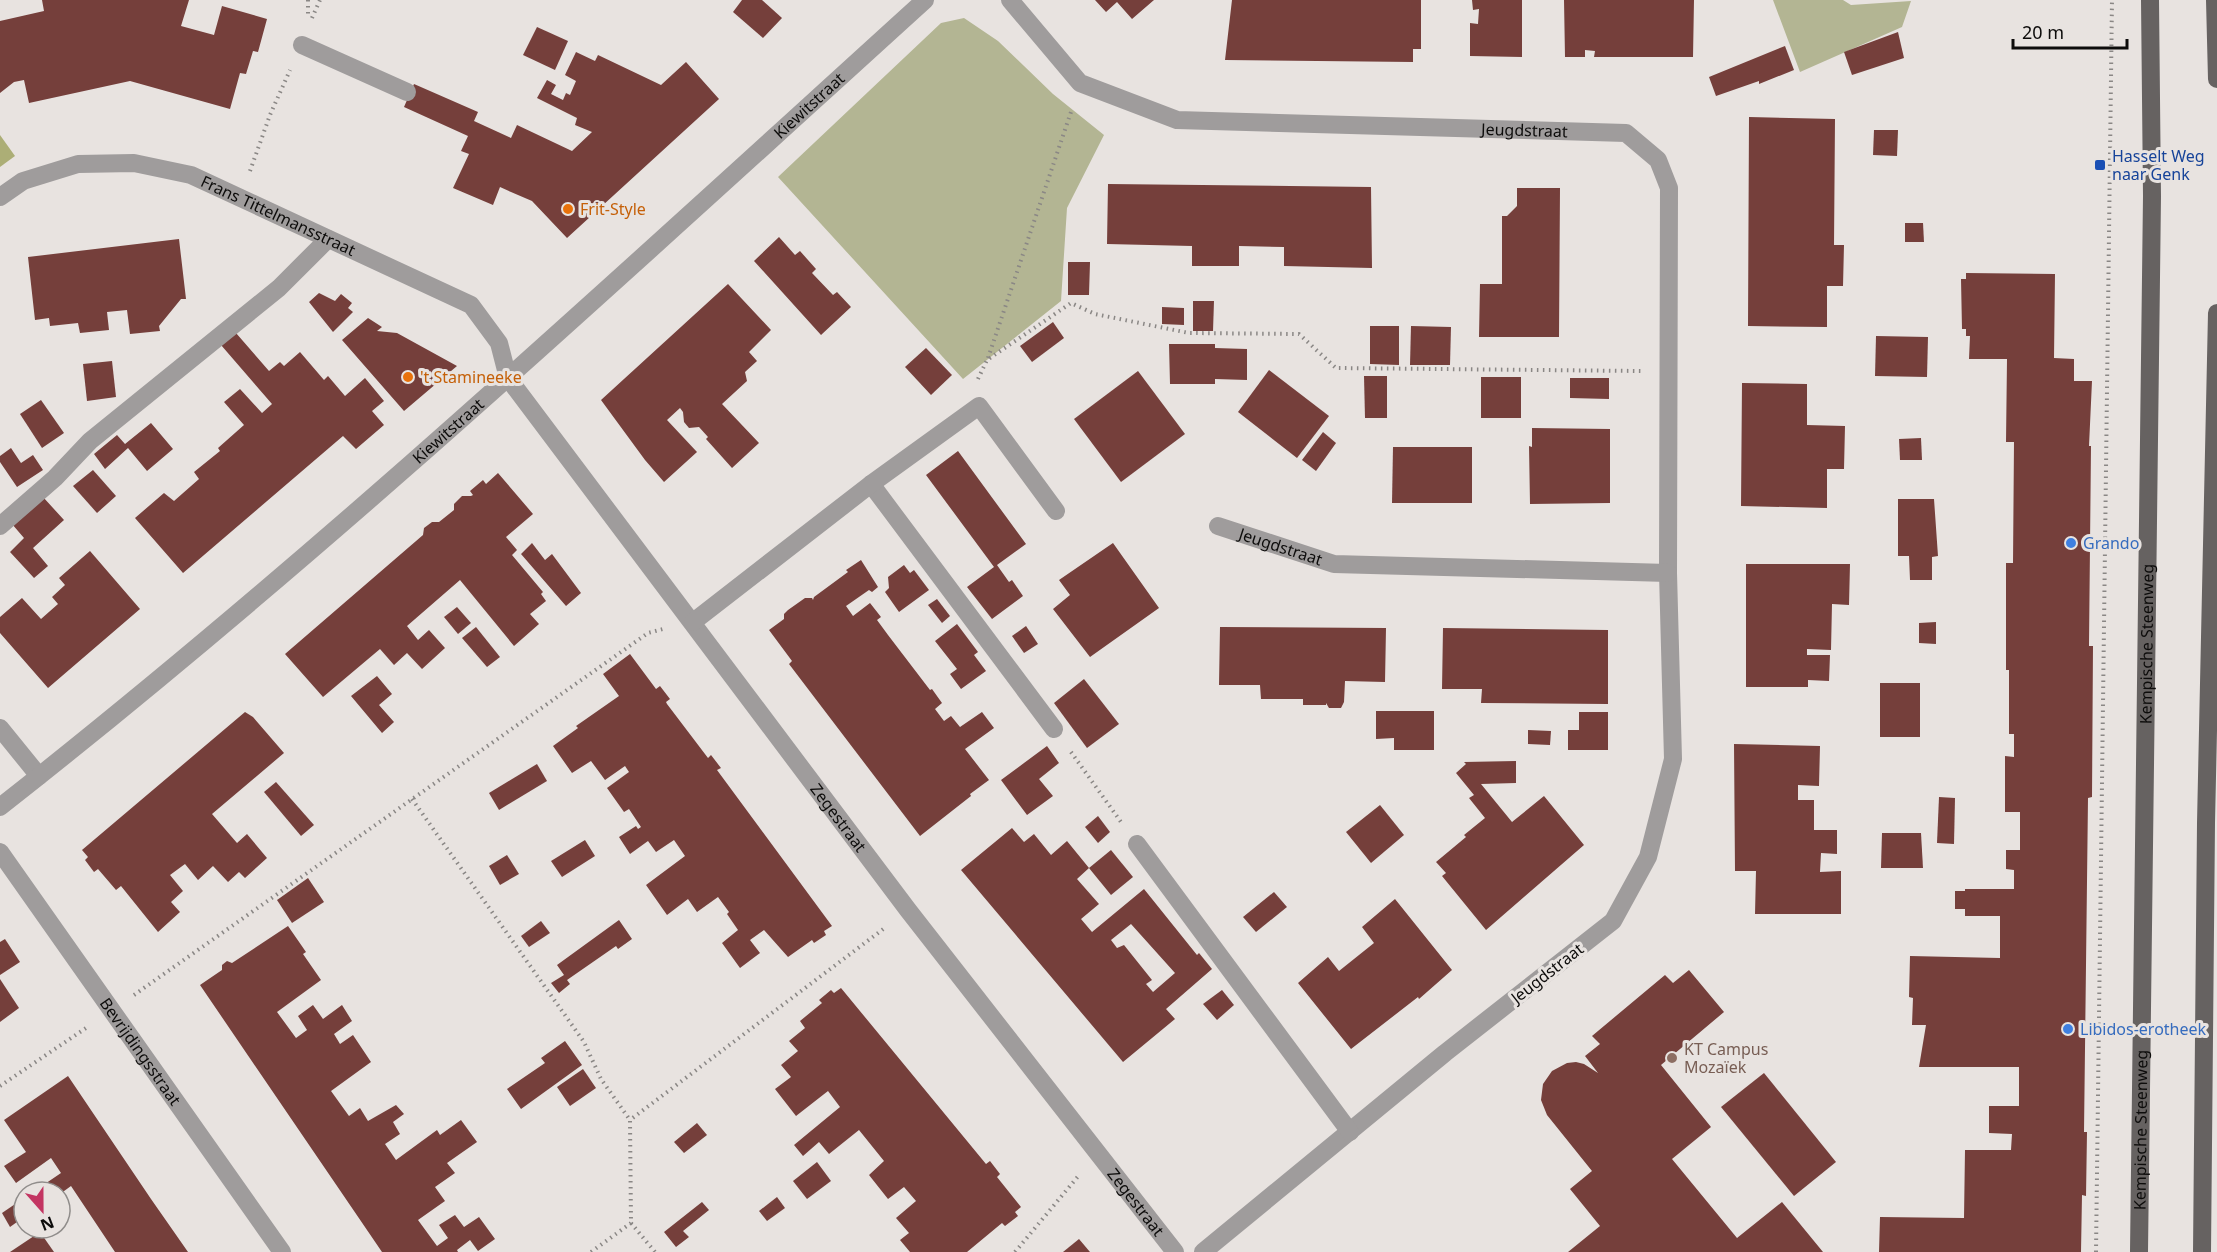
<svg xmlns="http://www.w3.org/2000/svg" width="2217" height="1252" font-family="'Noto Sans',sans-serif">
<style>
.green{fill:#b3b593}
.forest{fill:#acae76}
.building{fill:#753f3b;fill-rule:evenodd}
.lines{fill:none;stroke-linecap:round;stroke-linejoin:round}
.path{stroke:#8a8785;stroke-width:4;stroke-dasharray:1.5 4.5;stroke-linecap:butt}
.minor{stroke:#9f9c9c;stroke-width:18}
.major{stroke:#666261;stroke-width:18}
.transit-dot{fill:#1a4fb4;stroke:#e8e3e0;stroke-width:2}
.food-dot{fill:#e8710a;stroke:#e8e3e0;stroke-width:2}
.shop-dot{fill:#3f7fe0;stroke:#e8e3e0;stroke-width:2}
.education-dot{fill:#8d6e63;stroke:#e8e3e0;stroke-width:2}
.labels{text-anchor:middle;stroke-width:6;stroke-linejoin:round;paint-order:stroke}
.street-label{font-size:16px;fill:#0d0c0b;stroke:#e8e3e0}
.transit-label{font-size:16px;fill:#164399;stroke:#e8e3e0;text-anchor:start}
.food-label{font-size:16px;fill:#c56008;stroke:#e8e3e0;text-anchor:start}
.shop-label{font-size:16px;fill:#366cbe;stroke:#e8e3e0;text-anchor:start}
.education-label{font-size:16px;fill:#785e54;stroke:#e8e3e0;text-anchor:start}
</style>
<rect width="100%" height="100%" fill="#e8e3e0"/>
<g class="green">
<polygon points="1773,0 1843,0 1851,5 1911,1 1902,27 1800,72"/>
<polygon points="964,18 998,41 1053,94 1104,135 1067,208 1061,301 963,379 778,177 941,23"/>
</g>
<polygon class="forest" points="0,135 15,156 0,167"/>
<g class="building">
<polygon points="42,0 189,0 181,26 214,35 222,6 267,19 258,52 253,51 246,74 240,73 230,109 130,81 29,103 24,80 14,82 0,93 0,21 44,11"/>
<polygon points="742,0 762,0 782,18 763,38 733,12"/>
<polygon points="1095,0 1154,0 1132,19 1117,2 1106,12"/>
<polygon points="1232,0 1421,0 1421,49 1413,49 1413,62 1225,60"/>
<polygon points="1472,0 1522,0 1522,57 1470,56 1470,23 1478,24 1479,9 1473,10"/>
<polygon points="1564,0 1694,0 1693,57 1594,57 1595,51 1585,50 1585,57 1565,57"/>
<polygon points="537,27 568,41 555,70 523,55"/>
<polygon points="1898,32 1904,58 1852,75 1844,52"/>
<polygon points="1785,46 1794,70 1759,84 1759,81 1716,96 1709,77"/>
<polygon points="576,52 595,61 598,55 661,85 686,62 719,99 567,238 532,201 511,192 500,187 493,205 453,188 469,154 461,151 468,136 404,107 414,84 478,112 474,121 511,138 517,125 572,151 592,132 575,125 577,118 537,98 547,80 556,85 551,94 563,100 566,93 570,95 576,81 565,75"/>
<polygon points="1749,117 1835,119 1834,245 1844,245 1843,286 1827,286 1827,327 1748,326"/>
<polygon points="1874,130 1898,130 1897,156 1873,155"/>
<polygon points="1108,184 1371,187 1372,268 1284,266 1284,247 1239,246 1239,266 1192,266 1192,246 1107,244"/>
<polygon points="1517,188 1560,188 1559,337 1479,337 1480,284 1502,284 1502,216 1507,216 1517,206"/>
<polygon points="1905,223 1923,223 1924,242 1905,242"/>
<polygon points="779,237 795,255 800,251 816,269 812,273 833,295 837,292 851,307 821,335 754,261"/>
<polygon points="179,239 186,299 181,299 159,326 160,331 130,334 127,310 107,312 109,330 80,333 78,323 50,326 49,318 35,320 28,257"/>
<polygon points="1068,262 1090,262 1089,295 1068,295"/>
<polygon points="1966,273 2055,274 2054,358 2074,359 2074,381 2092,381 2089,446 2091,446 2089,646 2093,646 2092,797 2088,798 2084,1132 2087,1132 2086,1196 2082,1195 2081,1252 1879,1252 1880,1217 1964,1218 1965,1150 2011,1150 2012,1134 1989,1133 1989,1106 2019,1106 2019,1067 1919,1067 1926,1025 1912,1025 1913,998 1909,997 1910,956 2000,958 2000,916 1965,916 1965,909 1955,909 1955,891 1965,891 1965,889 2014,889 2014,870 2006,869 2006,850 2020,850 2020,812 2005,812 2005,756 2014,757 2014,734 2009,734 2009,670 2006,670 2006,563 2013,563 2014,442 2006,442 2007,359 1969,359 1970,336 1966,336 1966,329 1962,329 1961,279 1966,279"/>
<polygon points="728,284 771,330 749,352 757,361 745,372 747,381 722,404 759,443 732,468 706,439 708,437 699,427 689,428 684,422 683,412 680,408 667,420 697,452 664,482 645,460 601,400"/>
<polygon points="319,293 335,301 341,294 352,303 348,308 353,312 333,332 309,302"/>
<polygon points="1193,301 1214,301 1213,331 1193,331"/>
<polygon points="1162,307 1184,308 1184,325 1162,324"/>
<polygon points="368,318 382,327 377,331 397,333 457,366 404,411 342,340"/>
<polygon points="1053,322 1064,338 1032,362 1020,346"/>
<polygon points="1370,326 1399,326 1399,365 1370,364"/>
<polygon points="1411,326 1451,327 1450,365 1410,365"/>
<polygon points="236,333 269,371 280,362 284,366 300,352 324,380 328,376 345,396 365,378 384,401 372,411 384,425 356,449 343,436 183,573 135,518 164,493 174,501 199,479 194,472 220,451 218,448 244,425 224,402 240,389 262,413 272,404 221,345"/>
<polygon points="1876,336 1928,337 1927,377 1875,376"/>
<polygon points="1169,344 1215,344 1215,348 1247,349 1247,380 1215,379 1215,384 1170,384"/>
<polygon points="926,348 952,375 931,395 905,367"/>
<polygon points="112,361 116,397 87,401 83,364"/>
<polygon points="1269,370 1329,416 1297,458 1238,412"/>
<polygon points="1138,371 1185,434 1121,482 1074,419"/>
<polygon points="1364,376 1387,376 1387,418 1365,418"/>
<rect x="1481" y="377" width="40" height="41"/>
<polygon points="1570,378 1609,378 1609,399 1570,398"/>
<polygon points="1742,383 1807,384 1807,425 1845,426 1844,469 1827,469 1827,508 1741,506"/>
<polygon points="41,400 64,433 42,448 20,414"/>
<polygon points="151,423 173,449 147,471 128,448 105,469 94,454 117,435 125,444"/>
<polygon points="1532,428 1610,429 1610,503 1530,504 1529,446 1532,447"/>
<polygon points="1323,432 1336,443 1316,471 1302,460"/>
<polygon points="1921,438 1922,460 1900,460 1899,439"/>
<polygon points="1393,447 1472,447 1472,503 1392,503"/>
<polygon points="11,448 21,463 33,455 43,470 17,487 0,462 0,456"/>
<polygon points="958,451 1026,544 997,565 1009,582 1012,580 1023,596 992,619 967,587 994,567 926,475"/>
<polygon points="93,470 116,496 97,513 73,486"/>
<polygon points="498,473 533,514 506,537 517,550 512,555 543,592 541,594 546,601 530,614 539,624 514,646 460,580 407,626 418,640 429,630 445,648 422,669 407,653 394,665 380,649 323,697 285,654 423,535 424,528 432,522 439,522 454,510 454,504 462,496 471,496 473,495 470,491 483,480 486,484"/>
<polygon points="43,497 64,520 33,548 48,566 34,578 10,552 24,538 12,524"/>
<polygon points="1898,499 1934,499 1938,556 1932,557 1932,580 1910,580 1909,556 1898,556"/>
<polygon points="532,543 545,560 552,554 581,593 566,606 521,554"/>
<polygon points="1113,543 1159,608 1090,657 1053,609 1070,595 1059,580"/>
<polygon points="90,551 140,609 48,688 0,633 0,617 22,598 41,619 58,604 52,597 65,585 59,578"/>
<polygon points="861,560 878,587 872,592 869,590 846,606 853,616 870,603 881,617 877,620 888,635 930,690 932,689 942,703 935,709 944,721 951,716 960,727 982,712 994,728 965,749 989,780 970,794 971,796 920,836 789,664 792,661 769,630 784,619 784,614 788,610 805,598 812,598 813,600 814,597 848,572 846,570"/>
<polygon points="1746,564 1850,564 1849,605 1832,604 1831,650 1807,649 1807,655 1830,655 1829,681 1808,680 1808,687 1746,687"/>
<polygon points="904,565 910,573 914,570 929,590 899,612 885,592 889,588 888,577"/>
<polygon points="937,599 950,616 942,623 928,605"/>
<polygon points="457,607 471,623 458,634 444,617"/>
<polygon points="1936,622 1936,644 1919,643 1919,623"/>
<polygon points="957,624 978,652 974,655 986,671 961,689 950,674 957,669 935,641"/>
<polygon points="1026,626 1038,644 1024,653 1012,636"/>
<polygon points="476,627 500,657 487,667 462,638"/>
<polygon points="1220,627 1386,628 1385,682 1345,681 1344,702 1341,708 1329,708 1326,703 1326,705 1303,705 1303,699 1261,699 1260,685 1219,685"/>
<polygon points="1443,628 1608,630 1608,704 1481,703 1482,689 1442,689"/>
<polygon points="630,654 656,689 660,686 670,699 666,702 667,704 708,758 711,755 721,768 717,770 832,926 824,931 826,935 814,943 812,940 788,957 764,930 750,940 760,953 740,968 722,943 738,930 727,914 729,912 718,897 697,912 688,899 667,915 646,885 685,856 674,840 656,852 648,841 630,854 619,837 636,826 638,829 641,827 629,809 624,812 607,788 629,772 625,766 605,780 591,761 572,773 553,746 578,728 576,726 619,696 603,674"/>
<polygon points="377,676 392,694 379,705 394,722 382,733 351,696"/>
<polygon points="1084,679 1119,724 1087,748 1054,703"/>
<rect x="1880" y="683" width="40" height="54"/>
<polygon points="1376,711 1434,711 1434,750 1394,750 1394,738 1376,739"/>
<polygon points="245,712 253,717 284,753 212,814 237,843 247,834 267,858 245,878 239,872 228,882 213,866 198,880 185,864 170,875 183,891 171,902 180,912 158,932 121,886 116,890 98,869 94,872 85,860 88,857 82,850"/>
<polygon points="1579,712 1608,712 1608,750 1568,750 1568,730 1579,730"/>
<polygon points="1528,730 1551,731 1550,745 1528,744"/>
<polygon points="1734,744 1820,746 1819,786 1798,785 1798,800 1814,800 1814,830 1837,830 1837,854 1821,853 1820,872 1841,871 1841,914 1755,914 1756,871 1735,871"/>
<polygon points="1047,746 1059,763 1039,779 1053,796 1027,815 1001,780"/>
<polygon points="1516,761 1516,783 1481,784 1512,822 1544,796 1584,845 1486,930 1442,876 1446,873 1436,862 1466,837 1464,835 1485,818 1469,798 1474,795 1456,773 1466,764 1464,762"/>
<polygon points="537,764 547,781 499,810 489,793"/>
<polygon points="276,782 314,825 301,836 264,792"/>
<polygon points="1939,797 1955,798 1954,844 1937,843"/>
<polygon points="1380,805 1404,835 1371,863 1346,832"/>
<polygon points="1098,816 1110,832 1098,843 1085,827"/>
<path d="M1012,828L1024,842L1034,834L1051,855L1067,841L1089,868L1077,879L1099,904L1081,919L1092,932L1144,889L1197,955L1199,953L1212,969L1166,1009L1175,1019L1123,1062L961,870ZM1131,924L1175,973L1153,992L1146,984L1152,980L1124,945L1117,948L1111,940Z"/>
<polygon points="1882,833 1921,833 1923,868 1881,868"/>
<polygon points="585,840 595,856 562,877 551,861"/>
<polygon points="1111,850 1133,877 1111,895 1089,868"/>
<polygon points="507,855 519,874 500,885 489,866"/>
<polygon points="308,878 324,902 292,923 277,900"/>
<polygon points="1274,892 1287,907 1256,932 1243,917"/>
<polygon points="1395,899 1452,970 1419,999 1418,997 1351,1049 1298,983 1328,957 1339,971 1374,943 1362,927"/>
<polygon points="619,920 632,939 618,949 616,946 567,980 570,984 559,993 551,983 564,975 557,965"/>
<polygon points="541,921 550,933 529,947 521,936"/>
<polygon points="288,926 306,952 303,954 321,980 277,1012 296,1038 307,1030 298,1016 313,1005 323,1019 342,1005 352,1021 334,1034 340,1044 353,1035 371,1062 331,1091 349,1116 360,1108 368,1121 396,1105 404,1114 393,1122 400,1134 385,1144 396,1160 437,1130 440,1135 461,1120 477,1142 447,1163 455,1173 435,1187 445,1201 418,1220 437,1246 448,1238 439,1225 455,1215 464,1227 479,1217 495,1239 478,1251 470,1240 457,1250 458,1252 382,1252 200,985 222,970 222,965 227,961 232,963"/>
<polygon points="5,939 20,962 0,975 0,942"/>
<polygon points="1689,970 1724,1012 1661,1065 1711,1127 1672,1159 1737,1238 1782,1202 1823,1252 1568,1252 1600,1226 1570,1189 1592,1171 1547,1115 1541,1100 1543,1084 1552,1071 1567,1063 1576,1062 1584,1064 1598,1073 1585,1056 1600,1044 1592,1036 1665,975 1673,983"/>
<polygon points="0,979 19,1008 0,1022"/>
<polygon points="841,988 986,1164 990,1161 1000,1174 997,1177 1021,1207 1015,1212 1018,1216 1005,1226 1002,1223 967,1252 910,1252 900,1240 909,1233 896,1218 916,1201 904,1187 888,1199 869,1175 884,1161 859,1130 829,1154 819,1142 803,1156 794,1145 840,1107 828,1091 796,1116 775,1089 791,1077 781,1065 798,1051 789,1041 805,1028 800,1021 822,1003 819,1000 831,990 834,993"/>
<polygon points="1222,990 1234,1005 1217,1020 1203,1004"/>
<polygon points="565,1041 582,1065 521,1109 507,1089 545,1063 541,1058"/>
<polygon points="583,1069 596,1088 570,1106 557,1087"/>
<polygon points="1764,1073 1836,1162 1794,1196 1721,1107"/>
<polygon points="68,1076 151,1199 188,1252 115,1252 71,1186 60,1194 60,1192 33,1192 61,1173 51,1158 16,1183 4,1166 26,1152 4,1120"/>
<polygon points="697,1123 707,1135 684,1153 674,1142"/>
<polygon points="817,1162 831,1181 807,1199 793,1181"/>
<polygon points="777,1197 785,1208 767,1221 759,1211"/>
<polygon points="24,1198 24,1217 10,1227 2,1213"/>
<polygon points="702,1202 709,1210 683,1231 689,1237 676,1247 664,1232"/>
<polygon points="40,1232 54,1252 10,1252"/>
<polygon points="1079,1239 1090,1252 1063,1252"/>
</g>
<g class="lines">
<g class="path">
<polyline points="308,0 308,18"/>
<polyline points="312,18 320,0"/>
<polyline points="250,171 270,115 290,70"/>
<polyline points="988,358 1072,109"/>
<polyline points="978,379 987,360 1071,303 1095,314 1189,333 1299,334 1336,368 1641,371"/>
<polyline points="1071,752 1121,822"/>
<polyline points="412,799 584,1042 601,1079 630,1120"/>
<polyline points="134,995 648,633 663,629"/>
<polyline points="0,1086 89,1026"/>
<polyline points="631,1223 655,1252"/>
<polyline points="591,1252 631,1223 630,1120 886,927"/>
<polyline points="1015,1252 1080,1174"/>
<polyline points="2096,1252 2112,0"/>
</g>
<g class="minor">
<path id="s1" d="M1010,0L1080,83L1177,120L1626,133L1658,160L1669,188L1668,573L1673,759L1648,857L1613,921L1445,1053L1203,1252"/>
<polyline points="302,45 407,92"/>
<path id="s2" d="M0,197L23,181L78,164L134,163L191,175L471,305L499,343L508,378L908,910L1175,1252"/>
<polyline points="871,484 1054,729"/>
<polyline points="0,526 55,478 90,441 279,288 328,239"/>
<path id="s3" d="M1218,526L1334,564L1668,573"/>
<polyline points="693,622 871,484 979,406 1056,511"/>
<polyline points="0,728 39,776"/>
<path id="s4" d="M0,807C322,554 622,275 925,0"/>
<polyline points="1137,844 1350,1132"/>
<path id="s5" d="M0,852L282,1252"/>
</g>
<g class="major">
<polyline points="2215,0 2217,79"/>
<path id="s6" d="M2139,1252L2152,196L2150,0"/>
<polyline points="2202,1252 2206,823 2217,313"/>
</g>
</g>
<rect class="transit-dot" x="2094" y="159" width="12" height="12" rx="3"/>
<g class="food-dot">
<circle cx="568" cy="209" r="6"/>
<circle cx="408" cy="377" r="6"/>
</g>
<g class="shop-dot">
<circle cx="2071" cy="543" r="6"/>
<circle cx="2068" cy="1029" r="6"/>
</g>
<circle class="education-dot" cx="1672" cy="1058" r="6"/>
<g class="labels">
<g class="street-label">
<text dy="6" stroke="none"><textPath href="#s4" startOffset="1071">Kiewitstraat</textPath></text>
<text dy="6" stroke="none"><textPath href="#s1" startOffset="560">Jeugdstraat</textPath></text>
<text dy="6" stroke="none"><textPath href="#s2" startOffset="296">Frans Tittelmansstraat</textPath></text>
<text dy="6" stroke="none"><textPath href="#s4" startOffset="585">Kiewitstraat</textPath></text>
<text dy="6" stroke="none"><textPath href="#s3" startOffset="66">Jeugdstraat</textPath></text>
<text dy="6" stroke="none"><textPath href="#s6" startOffset="608">Kempische Steenweg</textPath></text>
<text dy="6" stroke="none"><textPath href="#s2" startOffset="1142">Zegestraat</textPath></text>
<text transform="translate(1547 973) rotate(-38)" y="6">Jeugdstraat</text>
<text dy="6" stroke="none"><textPath href="#s5" startOffset="244">Bevrijdingsstraat</textPath></text>
<text dy="6" stroke="none"><textPath href="#s6" startOffset="122">Kempische Steenweg</textPath></text>
<text dy="6" stroke="none"><textPath href="#s2" startOffset="1628">Zegestraat</textPath></text>
</g>
<g class="transit-label">
<text x="2112" y="162">Hasselt Weg<tspan x="2112" dy="18">naar Genk</tspan></text>
</g>
<g class="food-label">
<text x="580" y="215">Frit-Style</text>
<text x="420" y="383">'t Stamineeke</text>
</g>
<g class="shop-label">
<text x="2083" y="549">Grando</text>
<text x="2080" y="1035">Libidos-erotheek</text>
</g>
<g class="education-label">
<text x="1684" y="1055">KT Campus<tspan x="1684" dy="18">Mozaïek</tspan></text>
</g>
</g>
<g transform="translate(42 1210) rotate(159)"><circle r="28" fill="#e8e3e0" stroke="#908d8b" stroke-width="1.5"/>
<path d="M0-4.5L10 22L0 15L-10 22Z" fill="#c33562"/>
<text y="-9" font-size="16" font-weight="bold" text-anchor="middle" fill="#0d0c0b">N</text>
</g>
<path d="M2013 39v9h114v-9" fill="none" stroke="#0d0c0b" stroke-width="3"/>
<text x="2022" y="39" font-size="18" fill="#0d0c0b" stroke="#e8e3e0" stroke-width="4.5" paint-order="stroke">20 m</text>
</svg>
